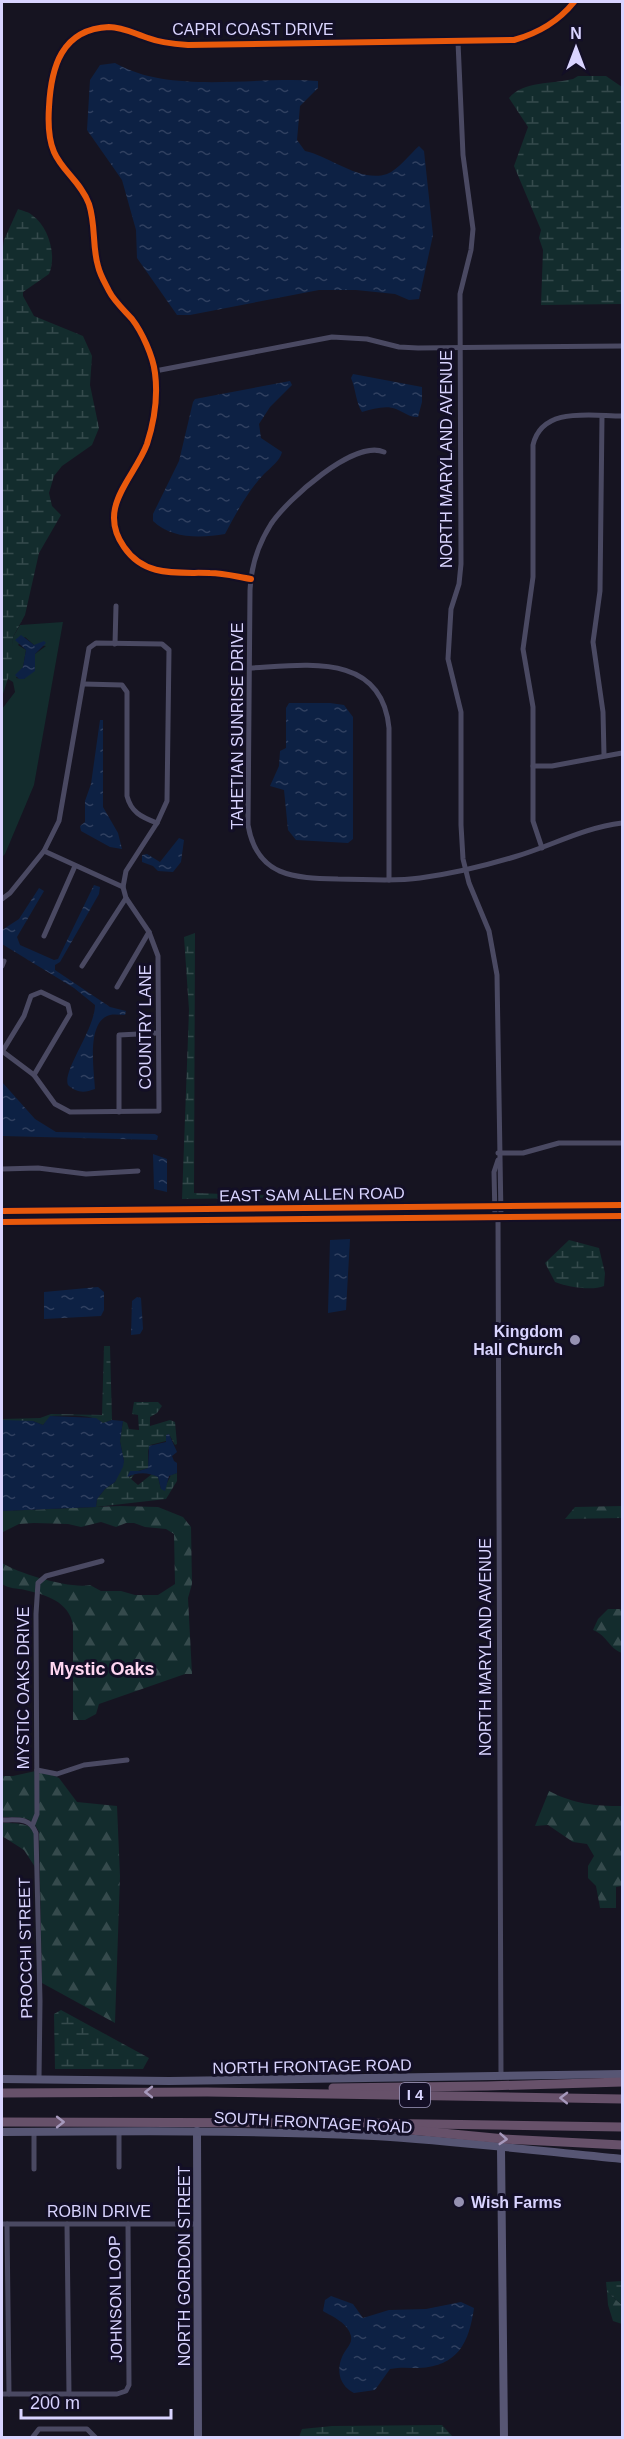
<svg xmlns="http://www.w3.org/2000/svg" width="624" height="2439" font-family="Arial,sans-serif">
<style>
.green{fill:#132c2d;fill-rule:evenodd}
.forest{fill:url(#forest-firs)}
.wetland{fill:url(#wetland-marsh)}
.water{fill:url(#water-ripples)}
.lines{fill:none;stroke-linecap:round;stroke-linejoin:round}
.street{stroke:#4a4962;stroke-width:5}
.secondary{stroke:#575674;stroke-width:8}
.primary{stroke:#5e5373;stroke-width:8}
.highway{stroke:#67516a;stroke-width:9}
.cycleway-casing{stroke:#130f26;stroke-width:10}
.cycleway{stroke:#e8590c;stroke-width:6}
.oneway{stroke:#a699bc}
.poi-dot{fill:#9591b1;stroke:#130f26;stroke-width:2}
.labels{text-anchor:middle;stroke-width:6;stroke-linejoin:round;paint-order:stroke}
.shield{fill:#130f26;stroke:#9e99be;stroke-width:1.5}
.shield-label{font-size:15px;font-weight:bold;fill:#d9d4ff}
.street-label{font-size:16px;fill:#d9d4ff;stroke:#130f26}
.poi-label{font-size:16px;font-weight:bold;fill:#d9d4ff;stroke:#130f26;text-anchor:end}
.neighbourhood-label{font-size:18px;font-weight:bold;fill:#ffd6f0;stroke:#130f26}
</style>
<defs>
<pattern id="forest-firs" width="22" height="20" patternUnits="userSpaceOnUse" patternTransform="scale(1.5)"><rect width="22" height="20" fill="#132c2d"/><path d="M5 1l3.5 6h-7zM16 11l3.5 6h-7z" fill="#354a4c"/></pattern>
<pattern id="wetland-marsh" width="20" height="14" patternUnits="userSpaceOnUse" patternTransform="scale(1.5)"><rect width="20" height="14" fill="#132c2d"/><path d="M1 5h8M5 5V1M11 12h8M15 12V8" fill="none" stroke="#354a4c"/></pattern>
<pattern id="water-ripples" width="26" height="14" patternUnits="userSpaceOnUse" patternTransform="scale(1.5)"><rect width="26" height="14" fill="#0d2144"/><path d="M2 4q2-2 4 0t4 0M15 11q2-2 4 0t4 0" fill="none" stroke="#304060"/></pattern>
</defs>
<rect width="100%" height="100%" fill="#161421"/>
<path class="green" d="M63,622L34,785L5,854L2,857V709L15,692L13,682L8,679L13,637L20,625ZM25,637L34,645L46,646L35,654V666L24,679L16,678L23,667L26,650L18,645Z"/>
<g class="forest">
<path d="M120,1506L158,1507L183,1517L191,1527L192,1584L188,1598L192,1674H185L99,1704L96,1714L85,1720H73V1625C69,1602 47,1595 25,1590C17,1588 9,1589 2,1584V1563C20,1574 70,1589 90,1585L101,1591H121L135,1595H158L175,1584L174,1534L166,1529L145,1527L134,1523H126L116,1527L101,1522L81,1527L68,1524L34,1523L19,1524L3,1532L2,1545V1511Z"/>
<polygon points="622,1506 622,1518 565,1519 575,1507"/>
<path d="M608,1609H622V1653C608,1648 609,1637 593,1630L598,1619Z"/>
<path d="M40,1770L59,1778L77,1802L117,1806L120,1876L115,2023L42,1983L39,1832C31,1814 19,1818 2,1817V1776H13Z"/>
<path d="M549,1791C574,1804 595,1806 622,1806V1886L616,1887V1908H600L596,1886L588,1878V1866L594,1856L587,1844L573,1842L548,1825L535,1826Z"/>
<path d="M2,1823C43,1823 34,1830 35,1867L24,1850L2,1836Z"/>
<polygon points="607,2292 622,2305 622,2324 613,2321 608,2305"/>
</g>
<g class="wetland">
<path d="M578,76H606L622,87V304L541,305L543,250L539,238L541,230L514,166L528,127L509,98C523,81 553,84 573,79Z"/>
<path d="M18,209C23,211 29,212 32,215C49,227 57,256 49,274L23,292V296L34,316L83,336L92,356L90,385L99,428L92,445L62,466L54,476L49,493L52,506L61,515L39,553L25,615L13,637L11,669L2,697V254L4,240Z"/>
<polygon points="195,933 194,1193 315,1197 182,1199 189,1010 184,937"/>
<path d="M569,1240L599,1248L605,1273L604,1286C592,1291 568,1287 555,1282L545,1263Z"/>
<path d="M104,1346H110L112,1420L103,1423C89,1413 67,1416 51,1416L43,1425L33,1421H2V1419L40,1418L51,1414L102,1415Z"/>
<polygon points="134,1402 158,1402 162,1406 157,1413 150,1417 150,1426 170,1420 175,1422 177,1444 175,1445 169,1434 166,1435 166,1441 150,1445 148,1451 148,1468 138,1471 130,1471 129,1478 135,1473 131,1479 138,1485 152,1474 158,1477 161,1489 165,1487 171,1475 177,1473 177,1481 166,1499 96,1507 97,1499 105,1489 115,1482 124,1461 120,1441 123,1421 127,1423 129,1429 139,1430 138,1415 132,1414"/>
<polygon points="61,2010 149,2058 143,2069 55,2069 54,2014"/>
<polygon points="622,2281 622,2305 607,2292 606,2282"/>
<polygon points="442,2425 453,2437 299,2437 302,2429 332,2426"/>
</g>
<g class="water">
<path d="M115,63C171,95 254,76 318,81V88L300,106L297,140L305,151C330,156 360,183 387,174C398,170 410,154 419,146L424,151L433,235L419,299L409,300L395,294L356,290H319L190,315H177L137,258L136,230L122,180L87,130L90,80L100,65Z"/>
<path d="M353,374L422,387V402L418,417C410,418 404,412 396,409C386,405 373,409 362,412C356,403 356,390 351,378Z"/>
<path d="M290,381L292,385L270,407L259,424L261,438L282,452C280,461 271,467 264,474C248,491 236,513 225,534C201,538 171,539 153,521V514L179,461L193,402L195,399Z"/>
<polygon points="21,635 34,645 44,641 46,643 35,654 35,671 24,679 19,679 15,675 23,667 26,650 15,640"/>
<polygon points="289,703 330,703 344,705 353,717 353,839 348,843 296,840 288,830 284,790 270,786 279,766 280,751 286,748 286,708"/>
<polygon points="100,720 103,720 103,807 118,833 122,849 110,847 81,831 80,826 85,822 85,801 91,784"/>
<polygon points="179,838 184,840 181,862 173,872 158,871 153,866 142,862 142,855 147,854 160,862"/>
<path d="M94,885L100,887L99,894L60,962L55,965V970L110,1007L126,1011L125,1015C120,1015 115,1014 110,1015C86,1021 94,1070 95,1089C84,1093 77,1093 68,1085C62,1071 95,1029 95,1005L74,988L2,944V930L19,919L39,888L44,891L17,937L20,945L54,960L58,959Z"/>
<polygon points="2,1082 35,1119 56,1132 155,1134 158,1136 157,1140 2,1136"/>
<polygon points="153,1154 167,1159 167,1192 154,1189"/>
<polygon points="350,1239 346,1310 328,1313 330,1240"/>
<polygon points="98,1287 104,1292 104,1310 101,1316 44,1319 44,1292"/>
<polygon points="137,1297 141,1298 143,1329 140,1334 131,1335 132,1301"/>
<polygon points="50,1416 96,1418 103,1423 112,1420 123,1421 120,1441 124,1461 123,1467 115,1482 105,1489 97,1499 96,1507 2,1511 2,1420 33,1421 43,1425"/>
<path d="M169,1434L177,1452L172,1456L174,1461L177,1463V1473L169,1476L165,1491L161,1489L158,1477C146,1471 136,1473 127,1477L130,1471H139L148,1468L149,1446L166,1442V1435Z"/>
<path d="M331,2296L353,2304L363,2318L389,2310L426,2309L461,2302L474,2308C469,2343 458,2366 419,2368C409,2368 400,2367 390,2369L375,2390L354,2393C340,2386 336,2371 342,2357C345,2349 353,2344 351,2336C348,2323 333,2317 323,2311L325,2300Z"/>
</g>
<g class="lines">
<g class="street">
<polyline points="458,42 463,155 473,229 471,250 460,294 461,564 459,584 451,609 448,659 461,712 461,825 463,859 469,883 489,931 497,975 501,1217"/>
<polyline points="155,371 332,337 367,339 399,347 418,348 622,346"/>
<polyline points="602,416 600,591 593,642 603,712 604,755"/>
<path d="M384,452C354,439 287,500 271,524C259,543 251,567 250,590L248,825C257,877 294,878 338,879C365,879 393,882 420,878C451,874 484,866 514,857C552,846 582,828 622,823"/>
<path d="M251,579C238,577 224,573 210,573C178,572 145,578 124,547C96,507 134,479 147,444C154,422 158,396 155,373C153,356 142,332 132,319C124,310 114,301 109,291C105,283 100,275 98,266C92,246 96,226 89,204C81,182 62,171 54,152C48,138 48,122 49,107C51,68 61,29 109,27C123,27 135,34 148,38C161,43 174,44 188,45L514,40C539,33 558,22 574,2"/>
<polyline points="115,644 116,606"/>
<path d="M250,668C307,665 382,652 389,728V880"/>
<path d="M84,684L122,685L127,692V796C131,812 141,817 157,823"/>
<polyline points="533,766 552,766 622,753"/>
<path d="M542,848L533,821V707L523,649L533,577V445C542,406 591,416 622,416"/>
<polyline points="44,851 123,887"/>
<polyline points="2,899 10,893 44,851 59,821 89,648 96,643 162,644 169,650 167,801 157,823 126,871 123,887 126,898 149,932 158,956 159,1111 70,1112 55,1104 34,1075 2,1051"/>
<polyline points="44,936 75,866"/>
<polyline points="2,966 4,961"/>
<polyline points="82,966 126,898"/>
<polyline points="117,987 149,932"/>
<polyline points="2,1052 24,1016 31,996 41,992 68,1005 70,1014 34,1075"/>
<polyline points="119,1112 119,1035 158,1033"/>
<polyline points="498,1153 523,1153 559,1143 622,1143"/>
<polyline points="2,1169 38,1168 86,1174 138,1171"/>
<polyline points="495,1217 494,1172 498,1160"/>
<polyline points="498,1217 501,2077"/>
<polyline points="37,1770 57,1774 84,1765 127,1760"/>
<path d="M2,1820C17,1820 30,1817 36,1833L40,2001L39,2079"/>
<polyline points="33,1824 37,1814 36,1614 38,1583 46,1576 102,1561"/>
<polyline points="34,2132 34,2169"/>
<polyline points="119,2167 119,2131"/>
<polyline points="2,2224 196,2224"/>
<polyline points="7,2224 9,2394"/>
<polyline points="67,2224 69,2394"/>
<polyline points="2,2394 117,2394 126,2391 129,2385 128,2224"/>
<polyline points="32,2438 39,2429 87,2429 96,2438"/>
</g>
<g class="secondary">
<polyline points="2,2079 169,2081 622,2074"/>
<polyline points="197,2131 198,2438"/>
<path d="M2,2132C126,2131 250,2130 374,2136C457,2141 540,2151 622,2159"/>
<polyline points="501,2148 504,2438"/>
</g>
<g class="primary">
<polyline points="2,1211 622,1205"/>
<polyline points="2,1222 622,1216"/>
</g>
<g class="highway">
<polyline points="333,2088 487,2086 622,2082"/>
<polyline points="2,2093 207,2092 622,2099"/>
<polyline points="2,2122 362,2123 622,2127"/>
<polyline points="379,2127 505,2139 622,2145"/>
</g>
<g class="cycleway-casing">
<g id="cycleway">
<path d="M251,579C238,577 224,573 210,573C178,572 145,578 124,547C96,507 134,479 147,444C154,422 158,396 155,373C153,356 142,332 132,319C124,310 114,301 109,291C105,283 100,275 98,266C92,246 96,226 89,204C81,182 62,171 54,152C48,138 48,122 49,107C51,68 61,29 109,27C123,27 135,34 148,38C161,43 174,44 188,45L514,40C539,33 558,22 574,2"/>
<polyline points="2,1211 622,1205"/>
<polyline points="2,1222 622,1216"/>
</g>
</g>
<use href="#cycleway" class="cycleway"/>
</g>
<defs><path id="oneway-chevron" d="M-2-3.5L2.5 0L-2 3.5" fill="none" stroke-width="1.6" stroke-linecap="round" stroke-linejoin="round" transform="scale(1.5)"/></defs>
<g class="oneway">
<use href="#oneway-chevron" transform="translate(149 2092) rotate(180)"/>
<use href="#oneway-chevron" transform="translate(564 2098) rotate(-179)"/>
<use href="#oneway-chevron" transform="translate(60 2122)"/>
<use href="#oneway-chevron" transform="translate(503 2139) rotate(4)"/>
</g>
<g class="poi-dot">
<circle cx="575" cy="1340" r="6"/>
<circle cx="459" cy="2202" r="6"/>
</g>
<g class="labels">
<rect class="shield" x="400" y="2083" width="30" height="24" rx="4.5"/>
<g class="shield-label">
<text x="415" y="2100">I 4</text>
</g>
<g class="street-label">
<text x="253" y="35">CAPRI COAST DRIVE</text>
<text transform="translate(446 459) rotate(-90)" y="6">NORTH MARYLAND AVENUE</text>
<text transform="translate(237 726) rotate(-90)" y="6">TAHETIAN SUNRISE DRIVE</text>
<text transform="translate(145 1027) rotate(-90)" y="6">COUNTRY LANE</text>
<text transform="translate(312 1194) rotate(-1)" y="6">EAST SAM ALLEN ROAD</text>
<text transform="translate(485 1647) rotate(-90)" y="6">NORTH MARYLAND AVENUE</text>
<text transform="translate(23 1688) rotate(-90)" y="6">MYSTIC OAKS DRIVE</text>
<text transform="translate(25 1948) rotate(-91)" y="6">PROCCHI STREET</text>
<text transform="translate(312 2066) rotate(-1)" y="6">NORTH FRONTAGE ROAD</text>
<text transform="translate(313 2122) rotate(3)" y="6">SOUTH FRONTAGE ROAD</text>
<text x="99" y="2217">ROBIN DRIVE</text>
<text transform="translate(184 2266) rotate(-90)" y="6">NORTH GORDON STREET</text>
<text transform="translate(115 2299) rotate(-91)" y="6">JOHNSON LOOP</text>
</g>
<g class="poi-label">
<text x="563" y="1337">Kingdom<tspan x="563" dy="18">Hall Church</tspan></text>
<text x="471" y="2208" text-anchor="start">Wish Farms</text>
</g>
<g class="neighbourhood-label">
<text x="102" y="1675">Mystic Oaks</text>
</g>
</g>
<rect width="624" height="2439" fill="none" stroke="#d9d4ff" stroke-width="6"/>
<g transform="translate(576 48)" stroke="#130f26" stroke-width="4.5" paint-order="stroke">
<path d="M0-4.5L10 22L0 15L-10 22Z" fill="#d9d4ff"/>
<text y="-9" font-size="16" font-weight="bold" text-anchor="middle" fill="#d9d4ff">N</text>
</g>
<path d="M21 2409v9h150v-9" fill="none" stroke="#d9d4ff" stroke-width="3"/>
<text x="30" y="2409" font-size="18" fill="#d9d4ff" stroke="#130f26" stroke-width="4.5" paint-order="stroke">200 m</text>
</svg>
